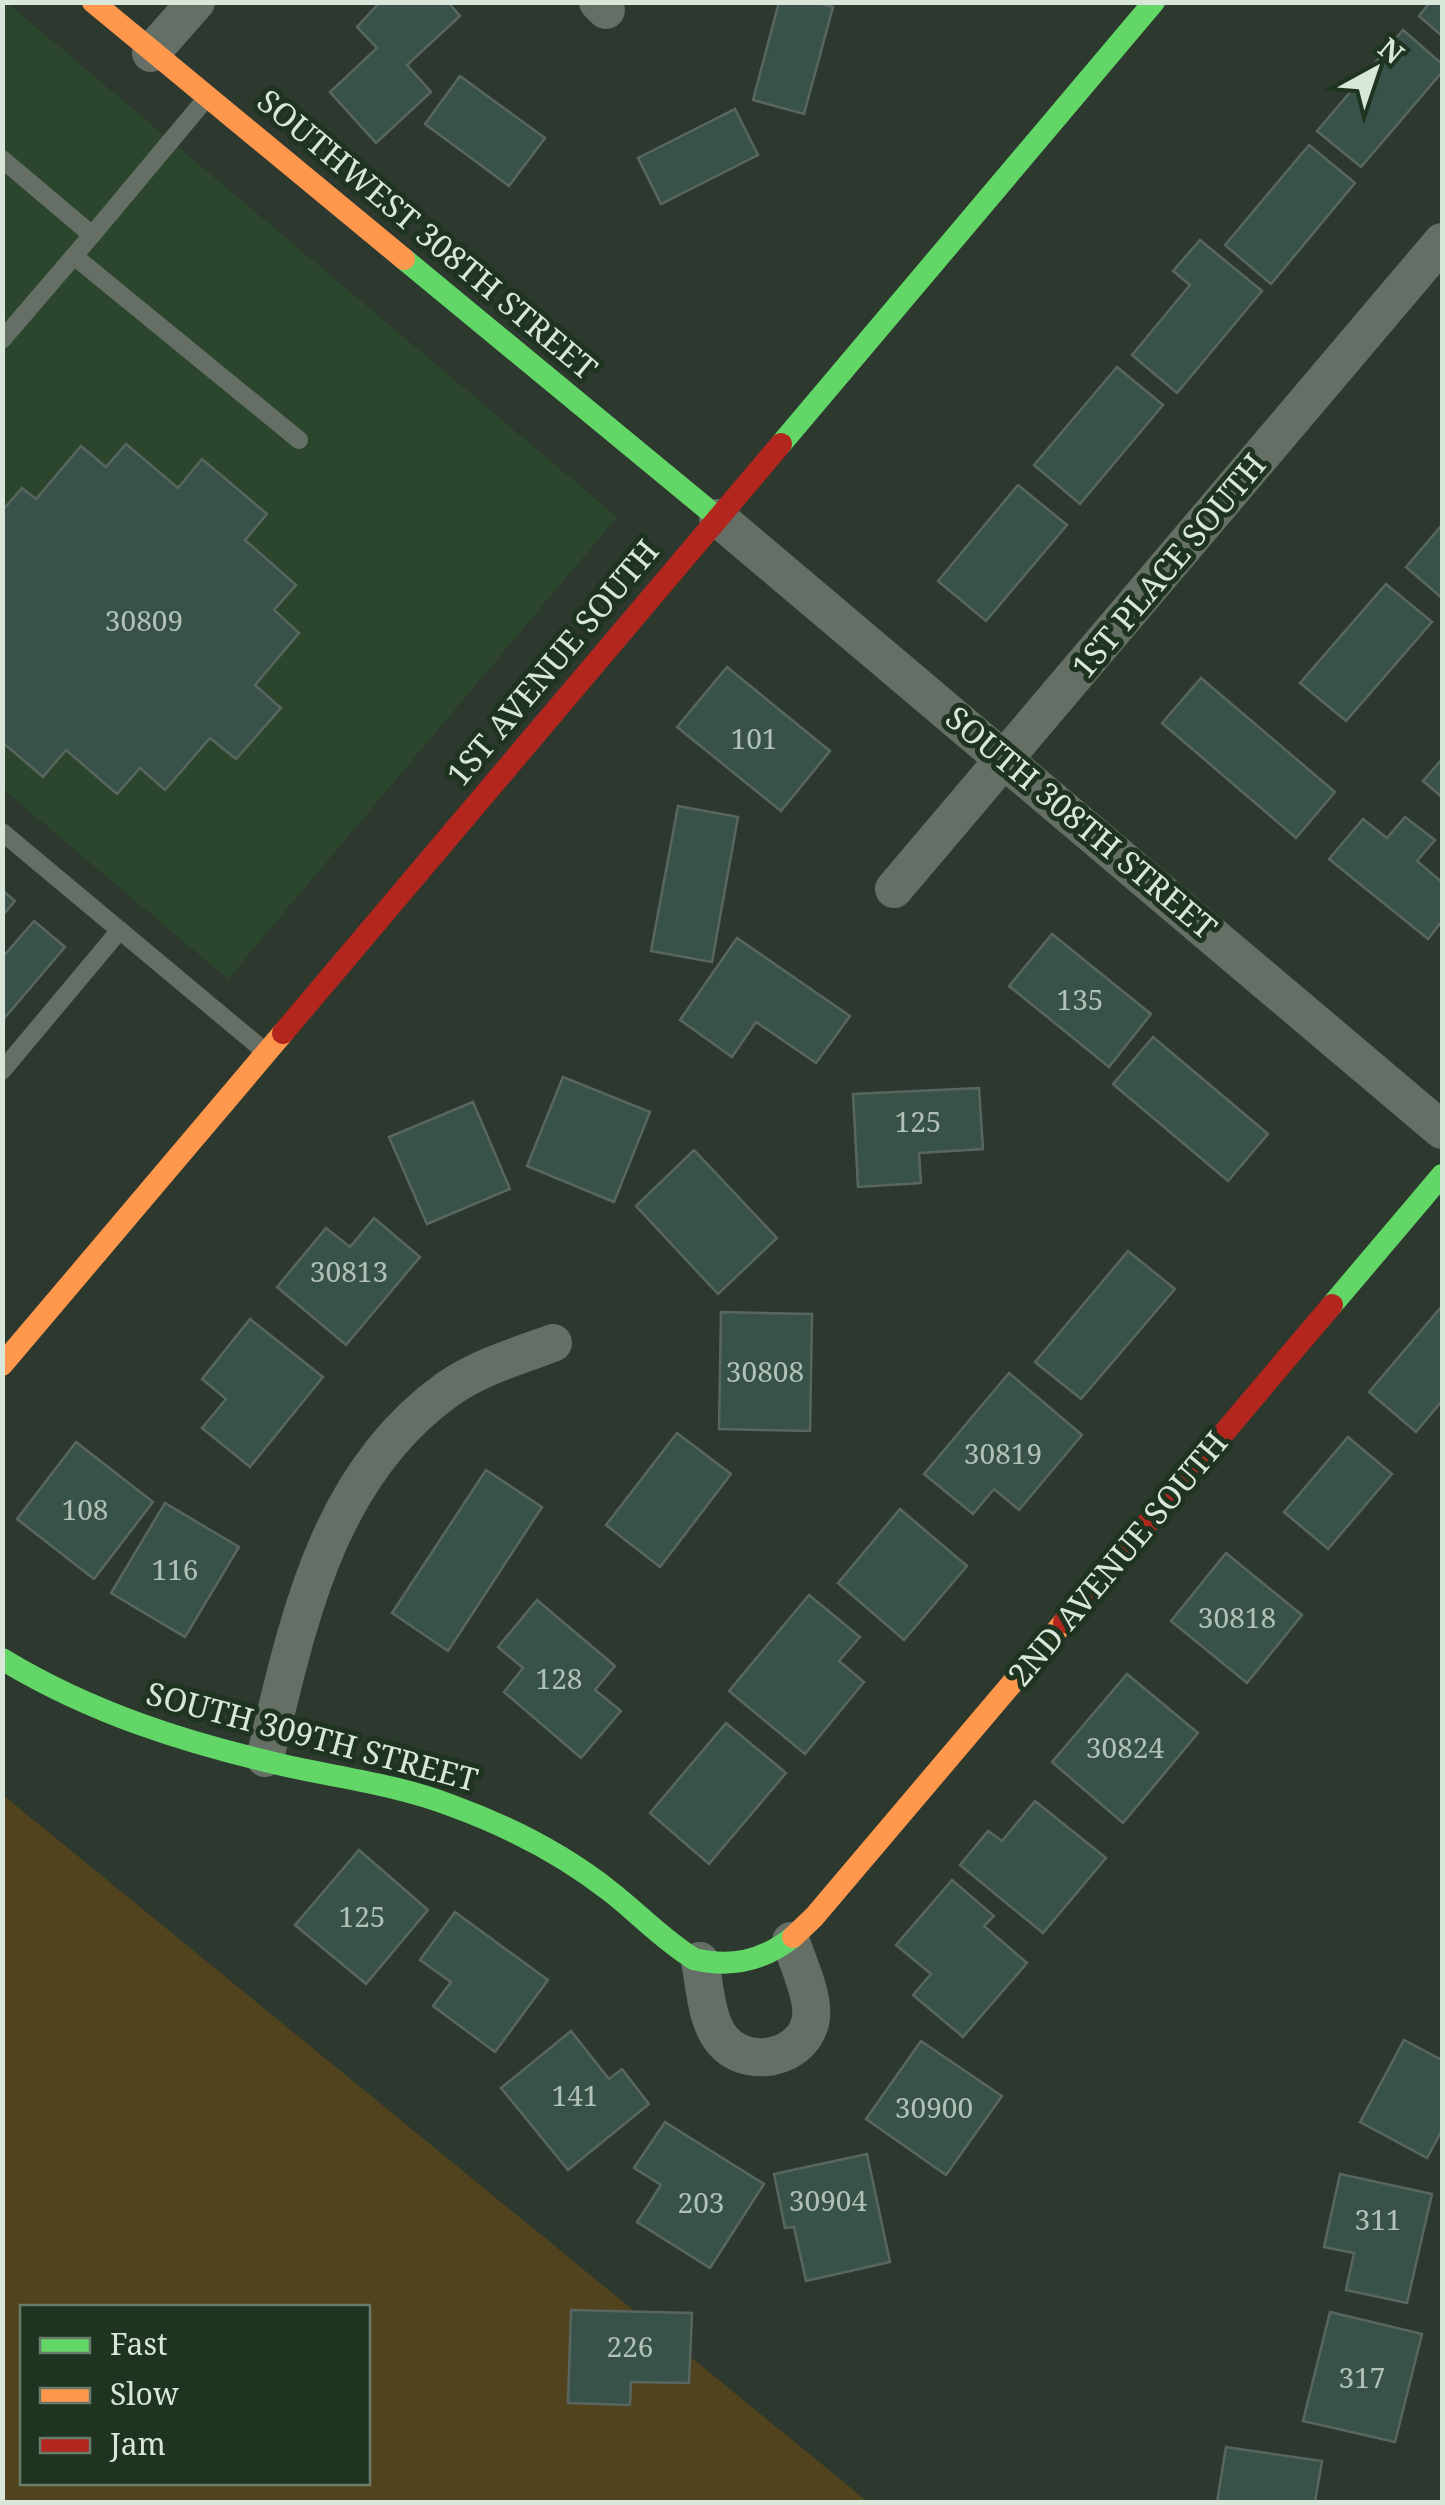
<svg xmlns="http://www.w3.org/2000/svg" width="1445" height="2505" font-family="'Noto Serif',serif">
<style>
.built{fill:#2c462e}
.green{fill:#51431d;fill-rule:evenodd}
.building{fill:#395249;stroke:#59665f;stroke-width:2.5}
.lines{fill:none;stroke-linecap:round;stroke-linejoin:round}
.lane{stroke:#656f66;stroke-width:18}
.street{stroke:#656f66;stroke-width:38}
.fast{stroke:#63d668;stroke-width:22}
.slow{stroke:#ff974d;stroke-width:22}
.jam{stroke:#b3261e;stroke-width:22}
.labels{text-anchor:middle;stroke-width:10;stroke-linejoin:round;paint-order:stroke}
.number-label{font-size:28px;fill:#b1c1b6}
.street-label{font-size:32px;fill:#d9e6da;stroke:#1e3420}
</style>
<rect width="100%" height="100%" fill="#2d392e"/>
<polygon class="built" points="6,2 617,517 228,979 3,789 2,3"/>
<path class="green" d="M3,1795L868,2502H3ZM22,2308H368V2482H22Z"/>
<g class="building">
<polygon points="380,2 448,2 460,16 407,65 431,92 376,143 330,92 377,48 357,27"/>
<polygon points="779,2 817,2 833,7 804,114 753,100"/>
<polygon points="1430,2 1442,2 1442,36 1419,16"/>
<polygon points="1403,30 1442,64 1442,72 1361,167 1317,131"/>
<polygon points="460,76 545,138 509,186 425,124"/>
<polygon points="735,109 758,155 661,204 638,158"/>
<polygon points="1309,145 1355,183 1271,284 1225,245"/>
<polygon points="1200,240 1262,291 1177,393 1132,355 1190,285 1173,271"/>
<polygon points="1117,367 1163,405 1080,504 1034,465"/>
<polygon points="126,444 178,488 202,459 267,514 245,540 296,585 274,610 299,633 255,685 281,708 236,759 210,738 165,790 140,768 117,794 66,750 43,777 2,742 2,511 22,488 36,499 81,446 106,467"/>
<polygon points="1018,485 1067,525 986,621 938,581"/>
<polygon points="1442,525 1442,598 1406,567"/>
<polygon points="1386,584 1432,622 1346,721 1300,683"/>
<polygon points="727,667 830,751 781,811 677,727"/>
<polygon points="1201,678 1335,792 1296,838 1162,723"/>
<polygon points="1442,759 1442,797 1423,781"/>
<polygon points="678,806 738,817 712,962 651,951"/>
<polygon points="1405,817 1435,840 1417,861 1442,882 1442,921 1428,939 1329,859 1363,819 1387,838"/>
<polygon points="2,890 15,901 2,916"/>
<polygon points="34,921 65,947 2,1021 2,958"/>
<polygon points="1052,934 1151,1014 1109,1067 1009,986"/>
<polygon points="737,938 850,1016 816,1063 756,1022 732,1057 680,1020"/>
<polygon points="1153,1037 1268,1134 1228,1181 1113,1084"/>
<polygon points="563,1077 650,1112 614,1202 527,1166"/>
<polygon points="979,1088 983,1149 919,1153 921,1183 858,1187 853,1094"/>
<polygon points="473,1102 510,1189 427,1224 389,1137"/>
<polygon points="694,1150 777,1238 718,1294 636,1206"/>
<polygon points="374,1218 420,1257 346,1345 277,1287 326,1228 350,1247"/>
<polygon points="1128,1251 1175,1289 1081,1399 1035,1362"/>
<polygon points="1442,1306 1442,1401 1416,1432 1369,1392"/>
<polygon points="721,1312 812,1314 810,1431 719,1429"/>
<polygon points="250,1319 323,1377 250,1467 202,1428 226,1399 202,1379"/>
<polygon points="1009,1373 1082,1435 1019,1510 994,1489 973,1514 924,1474"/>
<polygon points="677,1433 731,1474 660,1567 606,1525"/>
<polygon points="1348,1437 1392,1474 1328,1549 1284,1512"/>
<polygon points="76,1442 153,1502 94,1579 17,1519"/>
<polygon points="486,1470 542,1507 448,1651 392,1613"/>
<polygon points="165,1503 239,1547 185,1637 111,1593"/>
<polygon points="900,1509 967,1566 904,1640 838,1583"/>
<polygon points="1226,1553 1302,1615 1247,1683 1171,1621"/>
<polygon points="809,1595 860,1637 839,1661 864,1682 805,1754 729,1691"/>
<polygon points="537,1600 615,1666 595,1690 621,1711 581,1758 504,1692 523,1668 498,1647"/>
<polygon points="1127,1674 1198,1733 1123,1823 1052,1762"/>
<polygon points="726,1723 786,1773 709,1864 650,1813"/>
<polygon points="1035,1801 1106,1858 1043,1933 960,1865 988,1831 1002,1841"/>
<polygon points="359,1850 428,1910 366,1984 295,1925"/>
<polygon points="952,1880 994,1916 984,1926 1027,1963 963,2037 913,1995 931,1974 896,1945"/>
<polygon points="455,1912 548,1980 495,2052 433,2006 451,1982 420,1960"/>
<polygon points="571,2031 609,2079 622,2069 649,2104 568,2170 501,2088"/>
<polygon points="1404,2040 1442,2060 1442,2130 1427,2158 1360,2122"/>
<polygon points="921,2041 1002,2096 946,2175 866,2119"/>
<polygon points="665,2122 764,2184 710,2268 637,2222 661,2185 634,2168"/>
<polygon points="867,2154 890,2262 806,2281 794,2227 785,2228 774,2174"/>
<polygon points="1340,2174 1432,2194 1407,2303 1346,2290 1354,2253 1324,2247"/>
<polygon points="571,2310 692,2313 689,2383 631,2382 630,2405 568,2403"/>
<polygon points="1330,2312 1422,2334 1395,2442 1303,2421"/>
<polygon points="1226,2447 1322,2461 1315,2502 1217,2502"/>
</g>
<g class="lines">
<g class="lane">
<polyline points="2,159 92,235 2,340"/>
<polyline points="92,235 204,101"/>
<polyline points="74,256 299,440"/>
<polyline points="2,832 262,1049"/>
<polyline points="2,1071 120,930"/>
</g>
<g class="street">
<polyline points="598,2 606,10"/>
<polyline points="151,53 196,2"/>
<polyline points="718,518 1442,1130"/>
<polyline points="894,889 1442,242"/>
<path d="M265,1758C298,1623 326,1476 448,1389C480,1367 517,1356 553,1343"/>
<path d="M700,1961C705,1986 706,2022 723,2041C752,2074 816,2054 811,2007C809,1985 797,1961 791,1941"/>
</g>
<g class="fast">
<polyline points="404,259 718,518"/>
<polyline points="781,444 1154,2"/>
<polyline points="1332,1305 1442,1175"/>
<path d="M2,1659C91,1713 186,1743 287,1766C341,1778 398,1785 450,1805C508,1826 563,1854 611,1892C639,1914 663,1940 694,1959C731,1968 763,1961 793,1937"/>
</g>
<g class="slow">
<polyline points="93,2 404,259"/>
<polyline points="2,1365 283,1033"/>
<polyline points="793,1937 814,1917 1064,1622"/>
</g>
<g class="jam">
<polyline points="283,1033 781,444"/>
<polyline points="1064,1622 1332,1305"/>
</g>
</g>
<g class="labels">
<g class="number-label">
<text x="144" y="631">30809</text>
<text x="754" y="749">101</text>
<text x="1080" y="1010">135</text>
<text x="918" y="1132">125</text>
<text x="349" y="1282">30813</text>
<text x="765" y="1382">30808</text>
<text x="1003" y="1464">30819</text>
<text x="85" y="1520">108</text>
<text x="175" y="1580">116</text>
<text x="1237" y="1628">30818</text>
<text x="559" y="1689">128</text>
<text x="1125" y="1758">30824</text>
<text x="362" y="1927">125</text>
<text x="575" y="2106">141</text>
<text x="934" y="2118">30900</text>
<text x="828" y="2211">30904</text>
<text x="701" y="2213">203</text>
<text x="1378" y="2230">311</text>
<text x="630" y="2357">226</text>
<text x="1362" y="2388">317</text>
</g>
<g class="street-label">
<text transform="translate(427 235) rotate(40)" y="11">SOUTHWEST 308TH STREET</text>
<text transform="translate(1169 566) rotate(-50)" y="11">1ST PLACE SOUTH</text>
<text transform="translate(553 663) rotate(-50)" y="11">1ST AVENUE SOUTH</text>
<text transform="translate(1081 823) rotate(40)" y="11">SOUTH 308TH STREET</text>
<text transform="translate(1118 1559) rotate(-50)" y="11">2ND AVENUE SOUTH</text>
<text transform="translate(312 1737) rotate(15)" y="11">SOUTH 309TH STREET</text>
</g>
</g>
<rect width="1445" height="2505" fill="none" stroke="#d9e6da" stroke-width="10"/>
<rect x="20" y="2305" width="350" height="180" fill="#1e3420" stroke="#697b6a" stroke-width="2.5"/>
<rect x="40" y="2338" width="50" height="15" fill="#63d668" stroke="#697b6a" stroke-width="2.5"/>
<text x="110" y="2355" font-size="30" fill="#d9e6da">Fast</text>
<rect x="40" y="2388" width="50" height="15" fill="#ff974d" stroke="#697b6a" stroke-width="2.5"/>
<text x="110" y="2405" font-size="30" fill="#d9e6da">Slow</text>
<rect x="40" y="2438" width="50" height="15" fill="#b3261e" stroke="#697b6a" stroke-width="2.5"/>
<text x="110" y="2455" font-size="30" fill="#d9e6da">Jam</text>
<g transform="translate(1375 70) rotate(40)" stroke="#1e3420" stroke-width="8" paint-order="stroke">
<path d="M0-8L18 38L0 25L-18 38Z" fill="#d9e6da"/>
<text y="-15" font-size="28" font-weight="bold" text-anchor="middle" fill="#d9e6da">N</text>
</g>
</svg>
